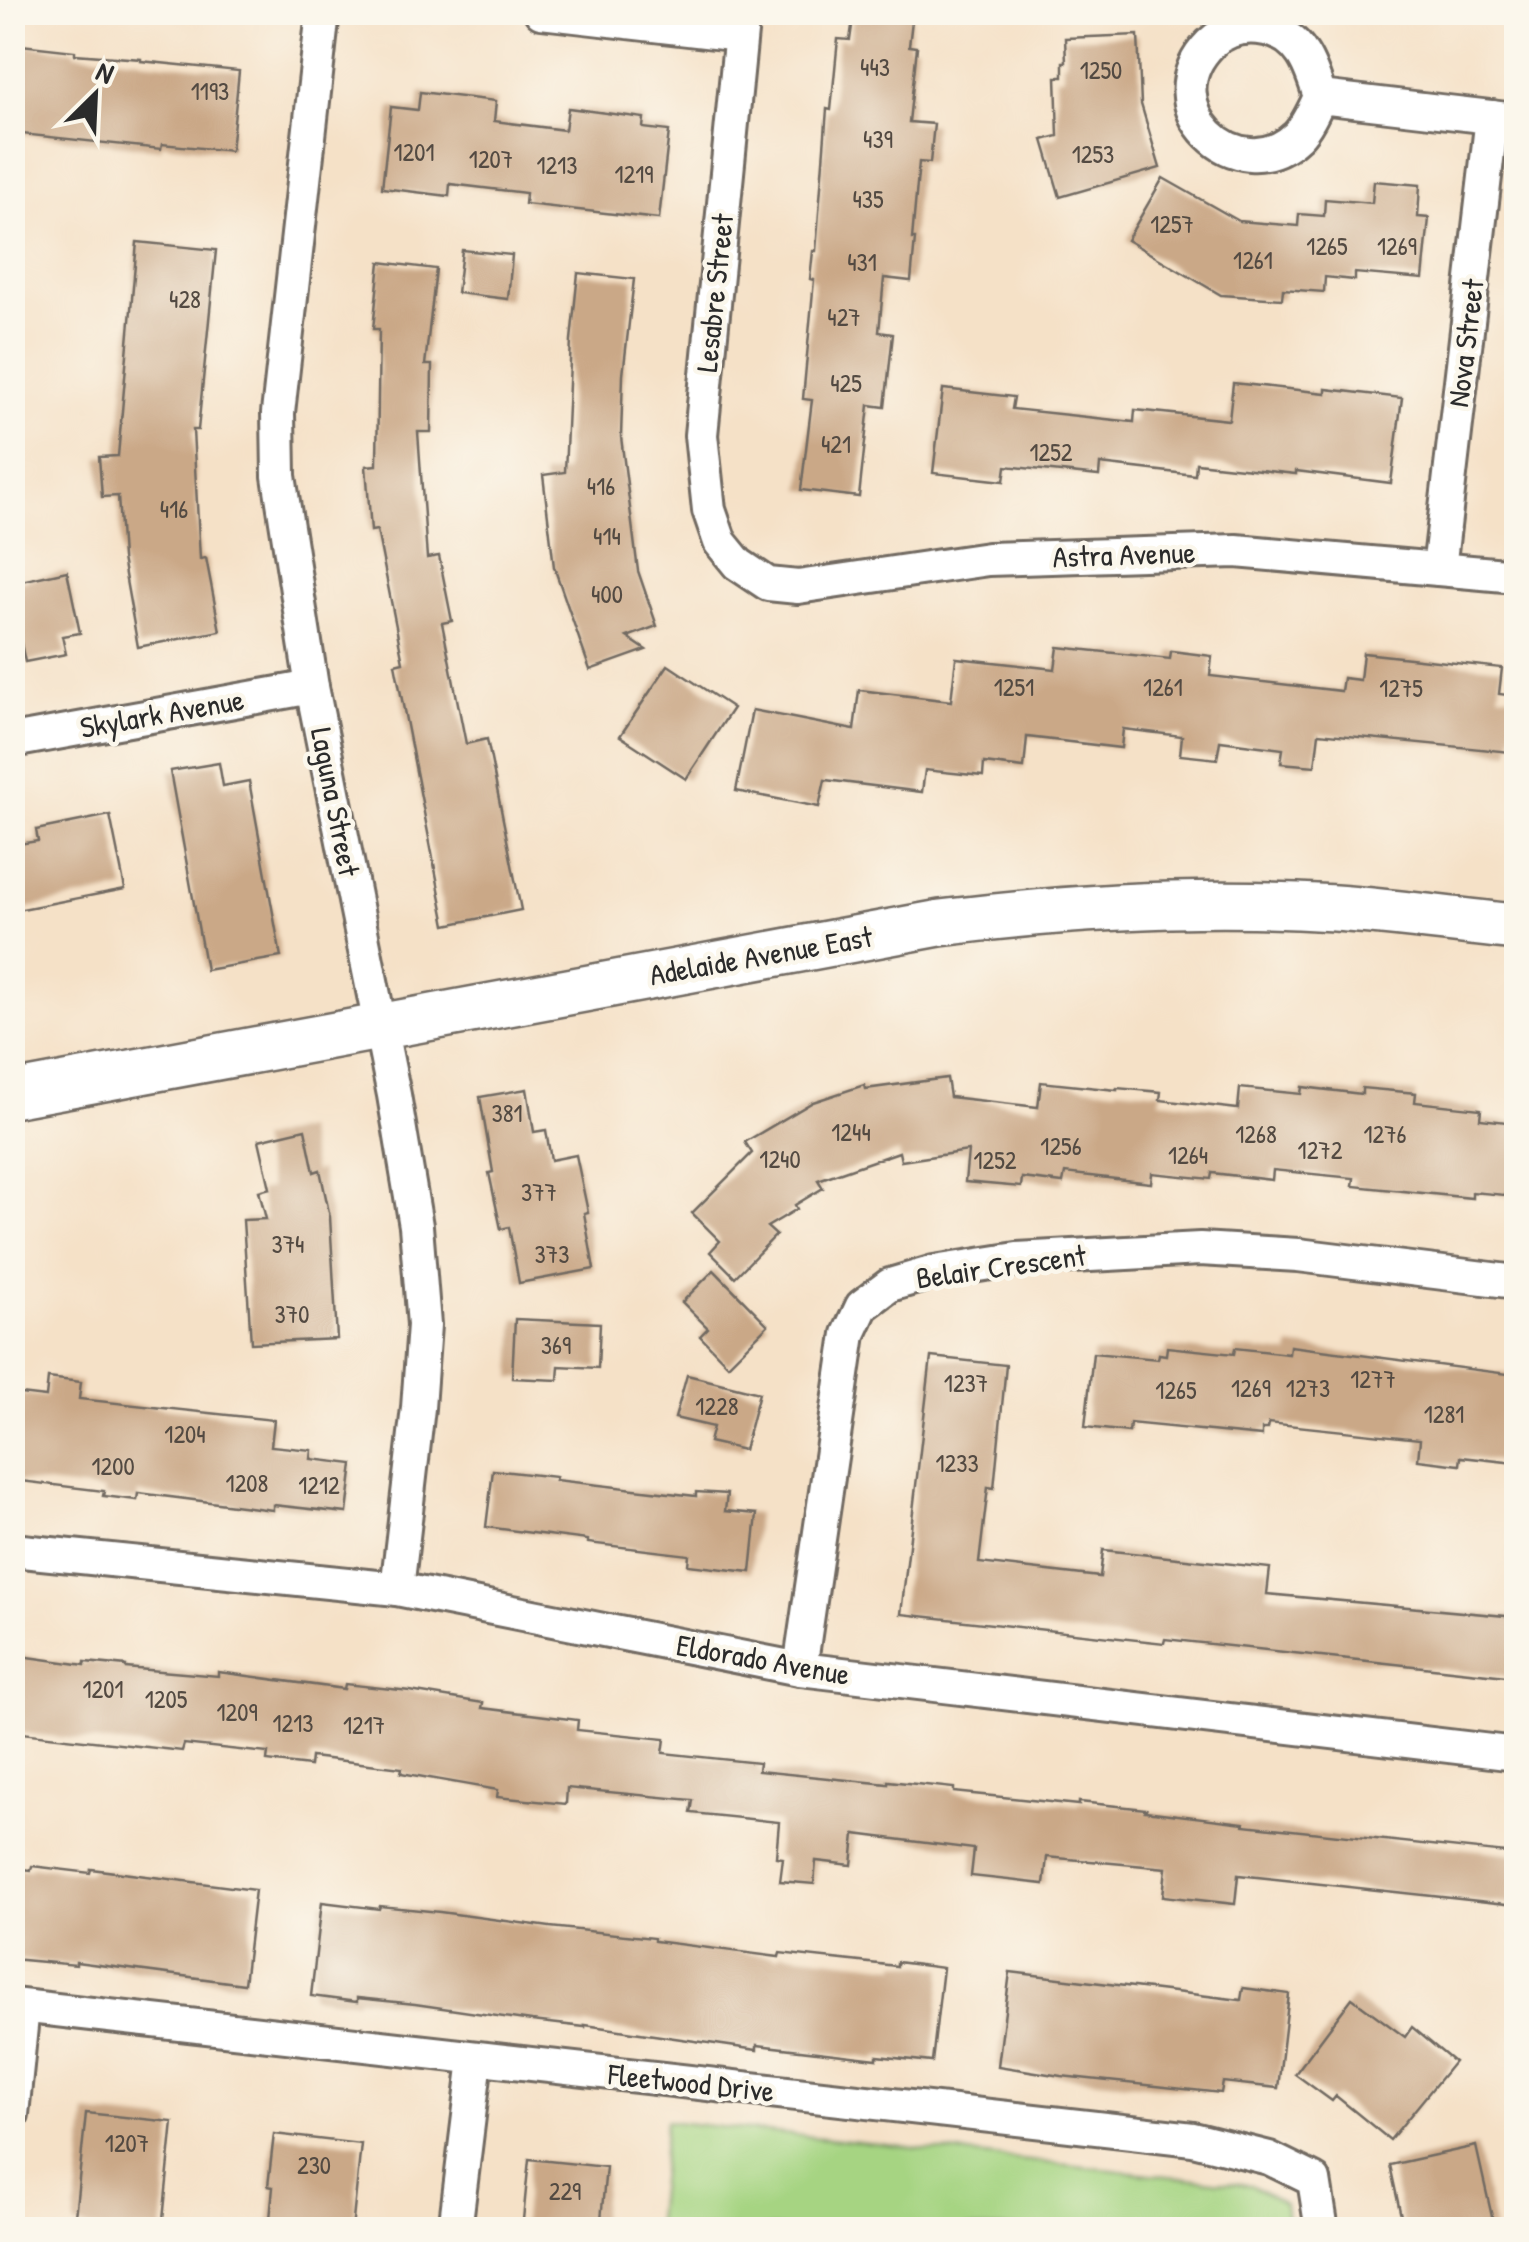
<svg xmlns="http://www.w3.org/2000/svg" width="1529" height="2242" font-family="'Patrick Hand',sans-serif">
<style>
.green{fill:#a6d482;stroke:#688056;stroke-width:2.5}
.building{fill:#caa887}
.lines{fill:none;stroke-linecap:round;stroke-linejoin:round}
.minor-casing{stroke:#726b62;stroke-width:38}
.secondary-casing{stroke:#726b62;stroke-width:50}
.minor{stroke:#fff;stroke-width:32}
.secondary{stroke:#fff;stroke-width:45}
.labels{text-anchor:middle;stroke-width:9;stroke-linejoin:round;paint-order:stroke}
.number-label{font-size:25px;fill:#534a42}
.street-label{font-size:30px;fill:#2b2b2b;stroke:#fbf7ec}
</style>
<rect width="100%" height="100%" fill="#fbf7ec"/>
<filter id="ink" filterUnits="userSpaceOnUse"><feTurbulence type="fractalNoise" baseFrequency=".01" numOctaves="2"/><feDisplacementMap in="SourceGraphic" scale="20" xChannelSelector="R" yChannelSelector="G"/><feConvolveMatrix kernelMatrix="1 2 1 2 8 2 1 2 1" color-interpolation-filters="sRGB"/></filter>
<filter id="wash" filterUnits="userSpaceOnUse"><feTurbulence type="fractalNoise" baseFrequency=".0048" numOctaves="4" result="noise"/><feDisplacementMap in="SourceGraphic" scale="40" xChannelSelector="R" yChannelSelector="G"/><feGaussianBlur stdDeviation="2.25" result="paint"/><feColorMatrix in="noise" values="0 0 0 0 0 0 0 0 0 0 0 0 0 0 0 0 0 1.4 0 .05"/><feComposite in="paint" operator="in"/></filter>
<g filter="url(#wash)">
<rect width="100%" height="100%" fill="#f5e1c7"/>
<polygon class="green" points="666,2121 1250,2185 1285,2204 1288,2229 655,2229"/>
<g id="blocks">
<g class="building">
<polygon points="854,12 913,12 909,46 917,47 909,122 934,124 930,163 919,162 912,239 915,239 911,281 884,278 879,332 893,334 885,407 869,405 859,497 801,490 812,400 803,399 814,280 810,279 813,251 816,251 827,109 831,110 838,39 850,40"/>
<polygon points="1138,35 1141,104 1160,168 1060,197 1043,140 1058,136 1056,77 1063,77 1063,62 1066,62 1065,38"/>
<polygon points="12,44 75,51 75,54 141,59 141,61 239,71 231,151 162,144 161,149 12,133"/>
<polygon points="420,92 496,101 494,121 565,130 568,108 644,118 643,128 669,131 659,219 525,204 526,193 450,184 449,196 382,188 391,107 418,110"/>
<polygon points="1163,178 1239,221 1298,226 1299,214 1324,216 1325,199 1372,203 1374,181 1420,185 1418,217 1429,218 1423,279 1355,273 1355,280 1325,277 1324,292 1283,289 1282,299 1221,295 1127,240"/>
<polygon points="137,242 216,250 198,430 193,430 200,559 206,558 220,631 138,647 122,558 118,496 102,497 99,457 118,456"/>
<polygon points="462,250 512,255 508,299 457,293"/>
<polygon points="380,262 436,269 425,365 432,365 431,432 418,432 427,558 439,556 452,621 442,623 466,744 487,739 521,910 446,925 395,664 403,662 377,530 371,531 366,466 377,465 379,329 373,329"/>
<polygon points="578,273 634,279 623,375 621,437 638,571 657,626 627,637 646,650 590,670 554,567 543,475 565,472 571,340"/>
<polygon points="1233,383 1326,393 1326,389 1402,398 1391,483 1296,471 1296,474 1196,463 1195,475 1100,464 1099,476 1006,466 1004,481 933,473 943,389 1014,397 1012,409 1134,422 1135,410 1229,420"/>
<polygon points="67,571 80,633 62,636 66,654 25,662 21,643 12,645 12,583"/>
<polygon points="1058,647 1170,659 1171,651 1212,656 1210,676 1341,691 1343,678 1360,680 1363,653 1502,668 1499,694 1516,696 1510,752 1319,733 1315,766 1281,763 1283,749 1220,741 1217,759 1180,755 1182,736 1123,729 1121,748 1027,737 1024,768 984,763 983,776 925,770 922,792 825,780 819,807 736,791 752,710 854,730 859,690 951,701 956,658 1055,669"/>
<polygon points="668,665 733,708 686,779 620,736"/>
<polygon points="219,763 223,786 249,781 281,957 206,970 170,771"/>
<polygon points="110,815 125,889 12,911 12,845 38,841 36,830"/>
<polygon points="947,1078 950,1097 1038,1107 1041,1082 1117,1090 1117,1088 1161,1092 1160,1100 1238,1109 1240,1088 1301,1094 1302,1087 1362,1094 1362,1088 1416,1093 1415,1102 1481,1109 1480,1119 1516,1123 1516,1196 1472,1192 1472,1198 1353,1186 1354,1178 1273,1170 1272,1180 1212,1173 1211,1179 1152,1173 1151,1183 1065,1173 1063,1183 1022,1178 1021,1187 965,1182 968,1151 901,1161 899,1152 818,1180 823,1188 795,1205 797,1209 767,1227 776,1235 735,1277 710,1252 720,1241 692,1213 752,1153 745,1142 813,1102 864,1085 865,1089"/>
<polygon points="527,1089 534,1132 546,1130 551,1160 576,1155 588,1212 584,1213 594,1269 519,1283 509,1227 501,1229 489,1173 493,1172 480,1097"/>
<polygon points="305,1129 314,1172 320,1170 330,1217 337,1339 251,1343 243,1220 266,1219 259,1191 270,1188 259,1140"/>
<polygon points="714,1270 768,1325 728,1365 700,1336 708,1328 682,1302"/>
<polygon points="515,1319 600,1323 598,1368 559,1366 558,1380 512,1378"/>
<polygon points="1290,1346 1516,1375 1516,1463 1461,1457 1460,1465 1418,1460 1420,1439 1269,1423 1268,1429 1262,1429 1262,1436 1130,1423 1129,1432 1085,1427 1093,1353 1158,1359 1159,1354 1166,1355 1167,1347 1234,1354 1235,1348 1289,1354"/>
<polygon points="931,1357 1006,1365 994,1488 988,1487 979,1563 1100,1577 1103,1550 1270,1568 1267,1594 1516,1617 1516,1677 1165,1639 1164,1643 901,1614"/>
<polygon points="687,1375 759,1393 744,1450 709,1442 713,1427 675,1418"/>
<polygon points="48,1378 81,1382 79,1399 274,1420 271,1446 312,1450 311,1459 353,1464 347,1513 273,1505 273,1510 138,1493 137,1500 103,1496 104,1491 12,1480 12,1393 46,1397"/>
<polygon points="493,1470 556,1477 555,1480 696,1496 696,1492 727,1494 725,1511 757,1514 751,1572 688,1565 689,1555 588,1543 588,1540 486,1527"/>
<polygon points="21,1656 85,1665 85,1662 126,1666 126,1668 218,1676 218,1672 344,1689 345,1684 410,1691 483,1703 482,1708 578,1720 577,1730 665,1739 663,1753 759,1763 758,1771 888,1784 888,1781 954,1788 954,1792 1079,1805 1079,1802 1146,1809 1145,1811 1244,1823 1244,1825 1516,1854 1516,1905 1238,1875 1235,1904 1163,1896 1166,1868 1047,1857 1044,1884 971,1876 974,1849 855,1834 852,1865 816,1861 814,1884 780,1881 783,1858 776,1857 779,1822 691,1813 693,1800 567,1788 566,1804 497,1797 498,1790 401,1773 402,1768 311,1757 310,1766 267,1761 268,1753 184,1744 182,1751 12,1732"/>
<polygon points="32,1866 90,1873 91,1869 255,1890 244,1984 76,1962 76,1965 12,1959 12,1868 31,1870"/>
<polygon points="322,1902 379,1909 380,1906 440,1912 550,1927 654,1938 654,1941 779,1957 780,1953 897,1966 897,1962 943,1968 932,2062 877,2056 877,2059 757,2045 757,2050 585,2025 585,2027 532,2021 415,2004 357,1998 357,2002 311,1996"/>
<polygon points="1010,1972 1241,2000 1243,1988 1289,1994 1278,2088 1223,2082 1221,2093 1061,2076 998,2066"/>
<polygon points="1352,1998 1405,2037 1412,2027 1454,2062 1390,2140 1336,2096 1332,2101 1295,2074"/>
<polygon points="86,2113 173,2122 162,2230 106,2230 74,2226"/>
<polygon points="274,2134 361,2144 352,2230 269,2230 273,2187 268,2186"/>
<polygon points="1476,2146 1495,2230 1404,2230 1390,2165"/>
<polygon points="529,2159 606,2167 600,2230 522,2230"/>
</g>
</g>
</g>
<g filter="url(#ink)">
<use href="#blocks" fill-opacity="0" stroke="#726b62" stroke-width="2.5"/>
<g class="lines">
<g class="minor-casing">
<g id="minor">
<polyline points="323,12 278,413 279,476 312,687 394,1095 416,1226 424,1325 418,1408 397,1589"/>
<polyline points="541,12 740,35"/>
<polyline points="743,12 701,435 709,510 720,542 738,564 768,584 798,587 988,559 1236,551 1516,576"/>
<path d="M1320,97C1314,110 1307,126 1297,136C1238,192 1149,106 1210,44C1225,29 1246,25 1266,29C1301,36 1311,67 1320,97L1516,120"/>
<polyline points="1439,569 1492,117"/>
<polyline points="12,741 312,687"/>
<polyline points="12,1550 397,1589 800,1669 1516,1754"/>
<polyline points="800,1669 849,1334 862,1306 890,1285 934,1272 1017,1259 1200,1249 1298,1255 1516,1282"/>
<polyline points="12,2005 1193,2139 1269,2158 1314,2180 1322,2230"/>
<polyline points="12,2114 23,2007"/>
<polyline points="455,2230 476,2059"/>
</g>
</g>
<g class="secondary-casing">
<path id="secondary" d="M12,1095L940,923C1070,907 1203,899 1335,908C1395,912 1456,921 1516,927"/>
</g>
<use href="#minor" class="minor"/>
<use href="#secondary" class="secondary"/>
</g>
</g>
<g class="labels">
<g class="number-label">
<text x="875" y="76">443</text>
<text x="1101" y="79">1250</text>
<text x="210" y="100">1193</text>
<text x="878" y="148">439</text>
<text x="414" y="161">1201</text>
<text x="1093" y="163">1253</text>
<text x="491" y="168">1207</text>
<text x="557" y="174">1213</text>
<text x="634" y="183">1219</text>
<text x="868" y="208">435</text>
<text x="1172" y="233">1257</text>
<text x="1327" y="255">1265</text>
<text x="1397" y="255">1269</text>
<text x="1253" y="269">1261</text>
<text x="862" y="271">431</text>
<text x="185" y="308">428</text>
<text x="844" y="326">427</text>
<text x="846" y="392">425</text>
<text x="836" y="453">421</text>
<text x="1051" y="461">1252</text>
<text x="601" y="495">416</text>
<text x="174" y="518">416</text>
<text x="607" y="545">414</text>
<text x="607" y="603">400</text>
<text x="1014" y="696">1251</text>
<text x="1163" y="696">1261</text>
<text x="1401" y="697">1275</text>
<text x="507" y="1122">381</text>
<text x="851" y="1141">1244</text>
<text x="1256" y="1143">1268</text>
<text x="1385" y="1143">1276</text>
<text x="1061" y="1155">1256</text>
<text x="1320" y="1159">1272</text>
<text x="1188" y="1164">1264</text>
<text x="780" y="1168">1240</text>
<text x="995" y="1169">1252</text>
<text x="539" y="1201">377</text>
<text x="288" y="1253">374</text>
<text x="552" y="1263">373</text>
<text x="292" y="1323">370</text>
<text x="556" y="1354">369</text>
<text x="1373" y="1388">1277</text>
<text x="966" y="1392">1237</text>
<text x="1251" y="1397">1269</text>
<text x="1308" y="1397">1273</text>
<text x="1176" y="1399">1265</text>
<text x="717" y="1415">1228</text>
<text x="1444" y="1423">1281</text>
<text x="185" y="1443">1204</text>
<text x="957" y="1472">1233</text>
<text x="113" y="1475">1200</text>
<text x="247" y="1492">1208</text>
<text x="319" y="1494">1212</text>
<text x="103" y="1698">1201</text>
<text x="166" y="1708">1205</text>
<text x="237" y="1721">1209</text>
<text x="293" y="1732">1213</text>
<text x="364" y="1734">1217</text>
<text x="127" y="2152">1207</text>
<text x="314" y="2174">230</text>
<text x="565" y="2200">229</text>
</g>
<g class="street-label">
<text transform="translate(715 293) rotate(-84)" y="10">Lesabre Street</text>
<text transform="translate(1466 343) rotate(-83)" y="10">Nova Street</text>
<text transform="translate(1124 555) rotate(-2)" y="10">Astra Avenue</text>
<text transform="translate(162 714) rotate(-10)" y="10">Skylark Avenue</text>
<text transform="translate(335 802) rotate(79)" y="10">Laguna Street</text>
<text transform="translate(761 956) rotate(-10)" y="10">Adelaide Avenue East</text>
<text transform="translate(1001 1267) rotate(-8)" y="10">Belair Crescent</text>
<text transform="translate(763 1660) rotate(10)" y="10">Eldorado Avenue</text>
<text transform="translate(691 2083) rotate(6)" y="10">Fleetwood Drive</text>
</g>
</g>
<rect width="1529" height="2242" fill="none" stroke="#fbf7ec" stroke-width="50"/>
<g transform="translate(95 95) rotate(24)" stroke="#fbf7ec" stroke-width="8" paint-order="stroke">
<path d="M0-8L18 38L0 25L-18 38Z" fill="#2b2b2b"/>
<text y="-15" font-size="28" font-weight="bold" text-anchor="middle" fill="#2b2b2b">N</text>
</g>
</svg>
